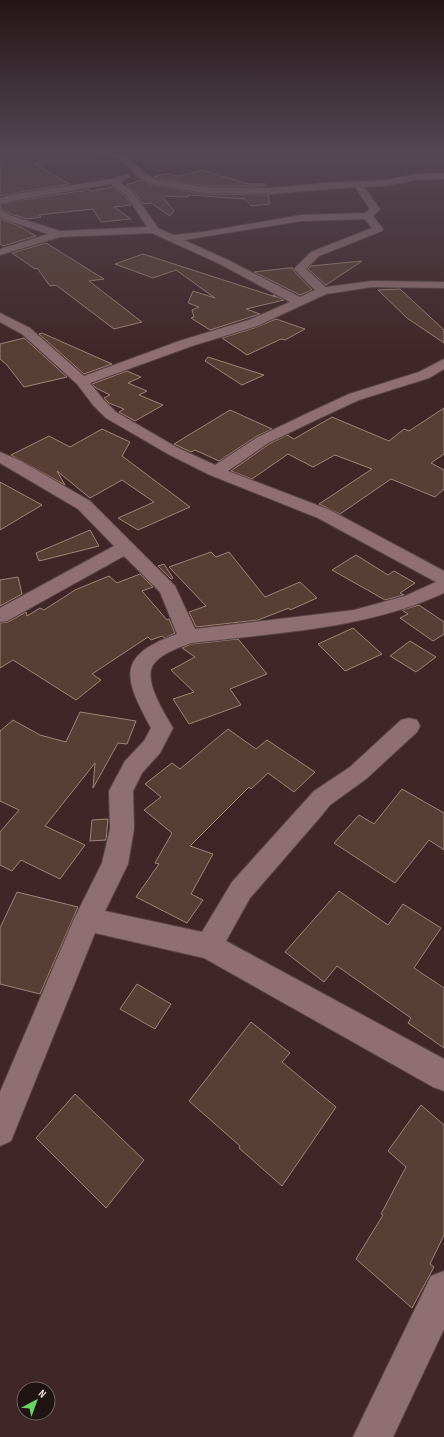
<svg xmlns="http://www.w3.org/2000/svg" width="444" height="1437" font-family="'Sofia Sans Condensed',sans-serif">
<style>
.building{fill:#583e34;stroke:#a18378}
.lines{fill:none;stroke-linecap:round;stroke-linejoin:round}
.street-casing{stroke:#5a4445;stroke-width:2}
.street{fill:#8f6f71;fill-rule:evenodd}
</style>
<rect width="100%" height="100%" fill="#412628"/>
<g class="building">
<polygon points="0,151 53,156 54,161 35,164 69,184 15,193 0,196"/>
<polygon points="202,170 248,184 266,184 266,186 206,186 157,179 154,177 165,174 178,176"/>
<polygon points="142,180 151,185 206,194 268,195 270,204 251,206 245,199 188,195 188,197 161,196 174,210 170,216 151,203 143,204 134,191 126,185"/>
<polygon points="113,187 126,197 131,205 114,207 131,219 101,222 93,209 39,215 41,217 28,219 10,214 0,208 0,205 16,201 79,191 82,192 81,191 89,189 90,191"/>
<polygon points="0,219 19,226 36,236 3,246 0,244"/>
<polygon points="46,243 104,279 89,281 142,322 114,329 56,285 50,286 37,268 35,269 12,253"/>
<polygon points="143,254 276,297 273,295 284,300 246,309 260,314 210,330 191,318 194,317 192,310 199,307 188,303 193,291 215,298 176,270 153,278 115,264"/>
<polygon points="362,261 326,285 308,269 311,266"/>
<polygon points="288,268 293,268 293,270 312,290 300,295 254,272"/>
<polygon points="400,289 444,330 444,343 407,318 378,290"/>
<polygon points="276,319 305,329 285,340 281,339 247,355 222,338 257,327"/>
<polygon points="42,333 112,364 84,374 39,334"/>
<polygon points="24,338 67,377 24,387 7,365 0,359 0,344"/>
<polygon points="208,357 264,375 242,385 205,361"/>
<polygon points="127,371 141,377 128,383 147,391 139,395 163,405 135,421 119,412 124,409 109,403 104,398 110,395 96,388 92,384"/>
<polygon points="444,408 444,454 431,463 444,470 444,489 435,497 391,479 340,514 319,504 372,469 335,455 313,467 288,454 252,479 231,471 269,444 287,435 294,439 332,417 389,441 404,429 409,431"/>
<polygon points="230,410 272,429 257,436 219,461 195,450 191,452 174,444"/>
<polygon points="102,429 130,442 122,456 190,507 138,530 118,518 154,502 122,480 90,498 57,471 65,485 11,455 49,436 70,447"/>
<polygon points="0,482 42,505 0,530"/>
<polygon points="90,530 99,546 39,561 36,553"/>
<polygon points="211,552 216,557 229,552 265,597 300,582 317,598 290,610 289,608 258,620 196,627 189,612 206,606 169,567"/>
<polygon points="356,555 388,575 394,571 415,583 400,593 404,595 385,600 332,570"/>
<polygon points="164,564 173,578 171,579 158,566"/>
<polygon points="140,574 153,587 142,591 167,620 169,619 175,633 165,638 162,636 151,640 148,637 92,674 101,680 76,700 13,660 0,668 0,623 8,622 26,612 27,616 40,608 44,610 75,590 109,576 117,583"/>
<polygon points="18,577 22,594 0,606 0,580"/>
<polygon points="419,605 444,622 444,634 433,641 400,618 408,614 402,610"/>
<polygon points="353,628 382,654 345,671 318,644"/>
<polygon points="238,639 267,674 230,689 241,705 189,724 173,699 194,692 171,670 195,657 182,648 191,644"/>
<polygon points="410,641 436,657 416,672 390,656"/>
<polygon points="80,712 136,721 127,744 118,743 93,788 95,763 45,826 85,845 60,879 21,860 12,871 0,865 0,832 19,810 0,801 0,731 13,720 40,735 66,742"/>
<polygon points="228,729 256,749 267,740 315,772 294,792 268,773 251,789 249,787 190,846 213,854 191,894 203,900 187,923 136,897 159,864 155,863 172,833 144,810 161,797 145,784 172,763 180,769"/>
<polygon points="402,789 444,813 444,850 429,840 395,883 334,843 359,815 374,824"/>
<polygon points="108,819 106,840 90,841 92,820"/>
<polygon points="339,891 388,925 403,904 441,928 414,968 444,988 444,1048 408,1023 411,1018 337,966 324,982 285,952"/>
<polygon points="17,892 78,907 40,994 0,984 0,928"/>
<polygon points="137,984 171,1004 155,1029 120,1009"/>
<polygon points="251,1022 290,1053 282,1062 336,1107 282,1186 239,1148 240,1146 189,1101"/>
<polygon points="75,1094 144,1160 106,1208 36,1138"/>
<polygon points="421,1105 444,1125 444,1235 430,1264 434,1267 412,1308 356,1259 383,1215 381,1214 406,1167 388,1151"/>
</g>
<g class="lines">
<g class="street-casing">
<g id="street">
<path d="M96,151H110L124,154L142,171L156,180L206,187L271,188L324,183L386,180L415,174L444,173V179L415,180L386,186L364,187L380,209L373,216L383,229L382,231L319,256L306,269L326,287L372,281L444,282V288L372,287L326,294L257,326L192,346L90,383L103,399L116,412L178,448L215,465L258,437L308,413L349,394L419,372L444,359V369L429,378L359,400L318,419L268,443L228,471L330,510L444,571V593C367,629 274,633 191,643C179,648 161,653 153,665C143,681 165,714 173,728L160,753L142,773L133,791L134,829L128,864L105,911L202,932L232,882L314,791L350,767L401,720L409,718L417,720L420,726L417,732L366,779L330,805L322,815L250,898L226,941L444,1059V1091L433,1087L204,958L95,933L11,1141L0,1146V1092L74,919L102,863L110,829L109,791L125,761L144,741L151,728C124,678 115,656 177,634L160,592L124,556L7,621L0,622V608L114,546L78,509L0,463V452L21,461L90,501L175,586L195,629L354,610L405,596L436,582L318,518L210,475L168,454L106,418L93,405L77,384L22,334L0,322V313L30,328L84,376L182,340L249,320L290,302L220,264L152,233L60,237L0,255V249L48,234L3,219L0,217V209L9,215L60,231L147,227L127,196L111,184L16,200L0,204V198L15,194L112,179L126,174L129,175L130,177L120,182L133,192L158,228L173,235L203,232L301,215L365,213L370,209L355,187L271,194L206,193L151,184L136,175L118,158L97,153ZM365,219L372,228L311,252L294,269L315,290L300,297L228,260L184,240L301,221Z"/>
<polygon points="444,1271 444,1329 393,1437 353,1437 431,1276"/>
</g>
</g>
<use href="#street" class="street"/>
</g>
<linearGradient id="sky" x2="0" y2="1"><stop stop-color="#241516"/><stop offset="0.43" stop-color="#544753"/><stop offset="1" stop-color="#544753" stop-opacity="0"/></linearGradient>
<rect width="444" height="352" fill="url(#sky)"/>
<g transform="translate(36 1401) rotate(41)"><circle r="19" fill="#201314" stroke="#716263"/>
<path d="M0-3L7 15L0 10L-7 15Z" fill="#6ad363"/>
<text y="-6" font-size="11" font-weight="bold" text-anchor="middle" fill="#ebd9d9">N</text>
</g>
</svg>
